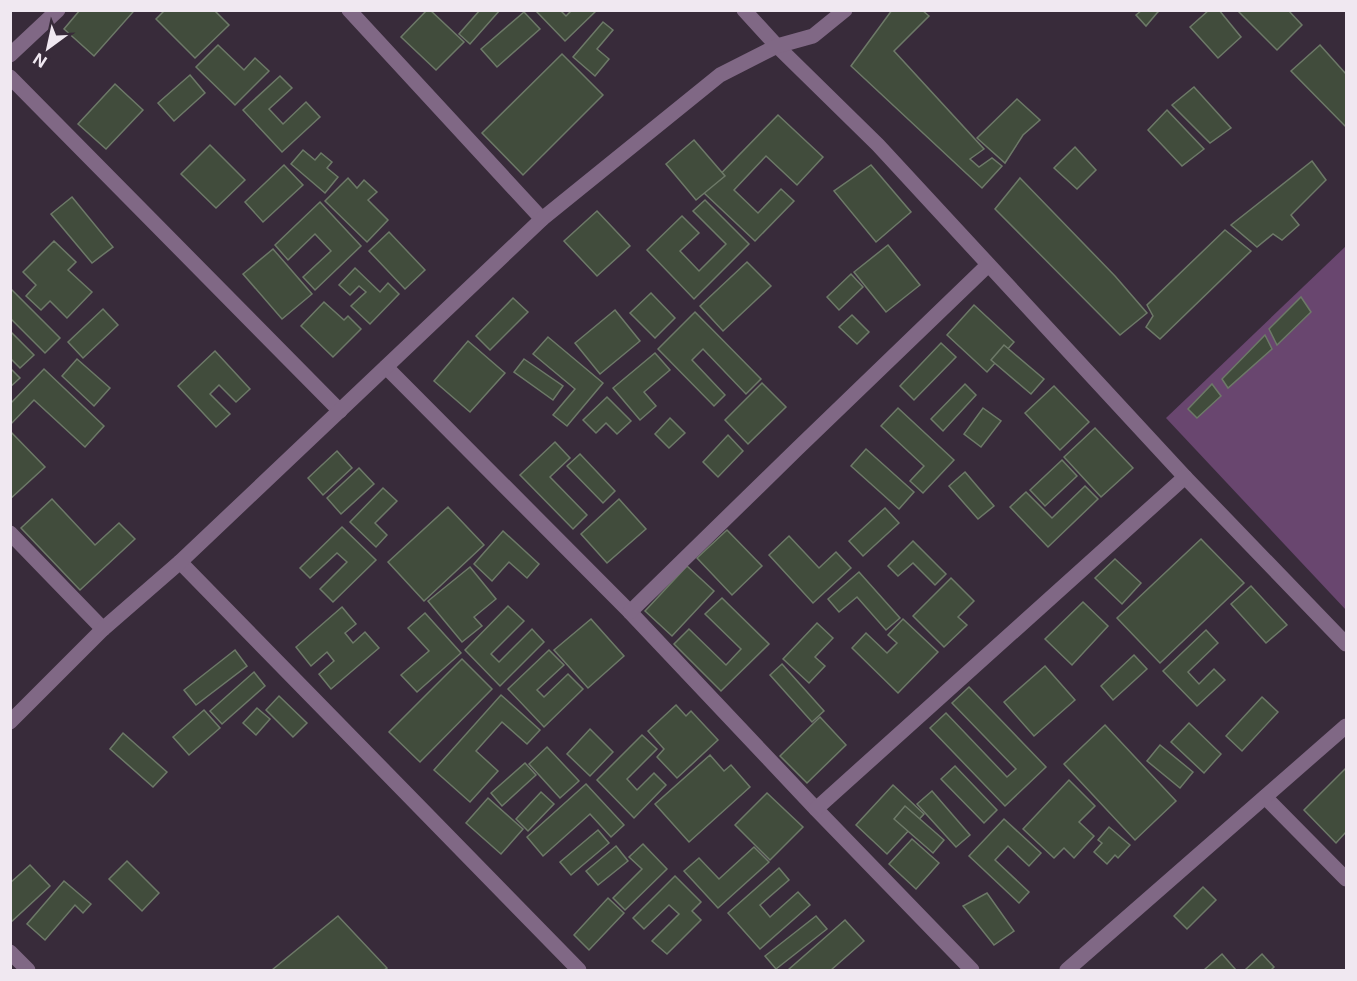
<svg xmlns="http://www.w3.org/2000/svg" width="1357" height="981" font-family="Inter,sans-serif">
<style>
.green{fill:#69466f}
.building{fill:#414c3c;stroke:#6d7968;stroke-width:1.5}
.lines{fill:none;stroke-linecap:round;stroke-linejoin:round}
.street{stroke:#806885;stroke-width:15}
</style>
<rect width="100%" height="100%" fill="#382b3a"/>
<polygon class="green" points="1346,246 1346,610 1166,418"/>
<g class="building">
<polygon points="80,10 132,10 133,12 94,56 64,29"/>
<polygon points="165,10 214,10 229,25 195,58 156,19"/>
<polygon points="427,10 430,10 464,42 436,70 401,37"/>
<polygon points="480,10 500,10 470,44 459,34"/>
<polygon points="535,10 560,10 566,16 572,10 597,10 565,41"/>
<polygon points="892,10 922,10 929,16 894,51 984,149 970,159 979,167 992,158 1002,166 982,188 851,66"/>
<polygon points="1142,10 1160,10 1157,13 1146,26 1136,15"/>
<polygon points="1209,10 1219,10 1241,37 1218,58 1190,27"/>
<polygon points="1237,10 1288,10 1302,25 1277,50"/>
<polygon points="524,12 540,29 497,67 481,49"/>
<polygon points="603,22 613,30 597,49 609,59 595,76 573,57"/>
<polygon points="218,45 244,70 255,58 269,71 235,105 196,67"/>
<polygon points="1320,45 1346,74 1346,127 1291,71"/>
<polygon points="562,54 603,95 523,175 482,133"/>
<polygon points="190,75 205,93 174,121 158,103"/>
<polygon points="280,76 292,88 269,109 283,124 306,102 320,117 282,152 243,110"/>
<polygon points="115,84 143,110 106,149 78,124"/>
<polygon points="1194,87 1231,128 1210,143 1172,105"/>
<polygon points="1017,99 1040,120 1023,135 1005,163 977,138"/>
<polygon points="1167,110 1204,149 1182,166 1148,130"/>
<polygon points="778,115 823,157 797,185 766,156 734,190 758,213 781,189 794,201 755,241 703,192"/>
<polygon points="694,140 725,176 696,200 666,164"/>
<polygon points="210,145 245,180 216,208 181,174"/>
<polygon points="1075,147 1096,170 1077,189 1054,168"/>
<polygon points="303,150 315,160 321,153 332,162 327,168 338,177 325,193 291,164"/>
<polygon points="1312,161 1326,180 1291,215 1299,225 1282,240 1273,234 1257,247 1231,225"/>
<polygon points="284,165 303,185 263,222 245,202"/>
<polygon points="871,165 911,212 876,242 834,191"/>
<polygon points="348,178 357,188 364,180 377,192 368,200 388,220 367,242 325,201"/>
<polygon points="1020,178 1115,276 1147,313 1120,335 995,209"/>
<polygon points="72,197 113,247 92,263 51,214"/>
<polygon points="705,200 749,244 694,299 647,250 682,216 699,233 680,251 699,271 726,244 693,211"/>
<polygon points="320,202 361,246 315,290 303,277 331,251 315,234 288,260 275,245"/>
<polygon points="597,211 630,246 597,276 564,241"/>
<polygon points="1225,230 1251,251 1160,339 1146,327 1153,316 1147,305"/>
<polygon points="389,232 425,270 405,289 369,251"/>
<polygon points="54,241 76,262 68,270 92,292 67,318 50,301 41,310 26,296 36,285 23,272"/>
<polygon points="888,245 920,285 886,312 854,272"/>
<polygon points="273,249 312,294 282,319 243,274"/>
<polygon points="747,262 771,286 723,331 700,306"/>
<polygon points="355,268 380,292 388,283 399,294 370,324 351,306 366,292 359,286 350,295 339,285"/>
<polygon points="851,274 863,287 839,310 827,297"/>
<polygon points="12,290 60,338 45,353 10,318 10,291"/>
<polygon points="651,293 675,318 655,338 630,313"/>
<polygon points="1301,297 1311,312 1277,345 1269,329"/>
<polygon points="513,298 528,312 490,350 476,336"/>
<polygon points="324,302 344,320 348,316 361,329 333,357 301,326"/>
<polygon points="974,305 1014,342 987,372 947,335"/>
<polygon points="103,309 118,325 83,358 68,342"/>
<polygon points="615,310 640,341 600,374 575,343"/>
<polygon points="695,312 761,379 746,394 703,349 692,360 725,395 714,406 658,349"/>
<polygon points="852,315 869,332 857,344 839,327"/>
<polygon points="10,331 34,355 20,368 10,358"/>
<polygon points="1265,335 1272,349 1228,388 1222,379"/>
<polygon points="548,337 603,383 567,426 553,415 575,389 533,354"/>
<polygon points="468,341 505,373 470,412 434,381"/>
<polygon points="941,343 956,357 914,400 900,386"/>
<polygon points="1004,345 1044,379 1031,394 991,360"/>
<polygon points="215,351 250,389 236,402 219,385 210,394 230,414 216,427 178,386"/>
<polygon points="655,353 670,370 644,392 656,406 640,420 613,388"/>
<polygon points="77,359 110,388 94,406 62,376"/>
<polygon points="524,359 563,386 553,400 514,372"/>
<polygon points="10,368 20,378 10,387"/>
<polygon points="44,369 104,426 85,447 34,400 10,425 10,404"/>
<polygon points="762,383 786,407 748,444 725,420"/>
<polygon points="965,384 976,395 943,431 931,419"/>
<polygon points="1212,384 1221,396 1197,418 1188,409"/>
<polygon points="1054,386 1089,422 1060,450 1025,413"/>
<polygon points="607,397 631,421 617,434 606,423 596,433 583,420"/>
<polygon points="898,408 954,460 923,493 910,481 924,466 881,426"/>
<polygon points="983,408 1001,421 981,447 964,434"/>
<polygon points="670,418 685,433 669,448 655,434"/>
<polygon points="1095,428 1133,468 1101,497 1064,457"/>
<polygon points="10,431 45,467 10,499"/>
<polygon points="728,435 743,451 718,477 703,462"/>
<polygon points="555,442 570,458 550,477 587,515 573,529 520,475"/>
<polygon points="866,449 914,492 899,509 851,466"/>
<polygon points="337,451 352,468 323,495 308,478"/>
<polygon points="580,454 615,491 603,503 567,466"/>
<polygon points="1062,460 1077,476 1045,506 1030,490"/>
<polygon points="359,468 374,484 341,514 327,498"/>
<polygon points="965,472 994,506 978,519 949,486"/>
<polygon points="1085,486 1098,499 1048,547 1010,507 1026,492 1052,518"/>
<polygon points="383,488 397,501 375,523 387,535 376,547 350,522"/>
<polygon points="52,499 95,545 119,523 135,539 80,590 21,528"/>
<polygon points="619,499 646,529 607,563 581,534"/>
<polygon points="448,507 484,545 424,601 388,562"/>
<polygon points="885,508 899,523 863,556 849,541"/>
<polygon points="342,527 376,560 333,602 320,589 347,562 337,553 310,578 300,568"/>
<polygon points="727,530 762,566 732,595 697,558"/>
<polygon points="503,531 539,564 527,578 509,562 492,581 474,564"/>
<polygon points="789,536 819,568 836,552 851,568 813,603 769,555"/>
<polygon points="1201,539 1244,583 1160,663 1117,618"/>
<polygon points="913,541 946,574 935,585 913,563 898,576 888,566"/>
<polygon points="1115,559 1141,583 1122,604 1095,578"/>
<polygon points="687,566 714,591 672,636 645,611"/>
<polygon points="470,567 496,599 474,617 482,626 462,642 428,601"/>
<polygon points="859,572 900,618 886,630 857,597 839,612 828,599"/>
<polygon points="951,578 974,601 958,617 967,625 944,647 913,616"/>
<polygon points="1251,586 1287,625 1266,643 1231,604"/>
<polygon points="722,598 769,644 721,691 674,644 689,629 726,665 741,649 705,614"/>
<polygon points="1083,602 1108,626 1072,665 1045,639"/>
<polygon points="508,606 524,621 491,654 499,662 532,629 544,642 500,686 465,650"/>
<polygon points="342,607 356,624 345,633 353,643 365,632 379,648 331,689 319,674 334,661 327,652 311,666 296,647"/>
<polygon points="425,613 461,653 417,692 401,675 429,651 408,628"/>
<polygon points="591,619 624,656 588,688 554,650"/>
<polygon points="903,619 938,652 898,693 852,648 866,633 887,653 897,643 888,635"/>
<polygon points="817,623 833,638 815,657 825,666 809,683 783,659"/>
<polygon points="1206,630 1218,643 1188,672 1199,684 1214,669 1225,680 1197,706 1163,671"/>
<polygon points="235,650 247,666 196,705 184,690"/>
<polygon points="549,650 564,665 537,690 544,697 568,674 583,689 544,727 508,689"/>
<polygon points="1134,655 1147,669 1113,700 1101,686"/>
<polygon points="462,659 492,689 420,762 389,732"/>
<polygon points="782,664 824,711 812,722 770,675"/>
<polygon points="1045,666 1075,700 1034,736 1004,702"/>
<polygon points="254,672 265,686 222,724 210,711"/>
<polygon points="969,687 1046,767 1005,806 930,728 946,713 1007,777 1016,769 952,703"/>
<polygon points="501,695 540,730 527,744 502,722 476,751 498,771 470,802 434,770"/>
<polygon points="279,696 307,723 293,737 266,710"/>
<polygon points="1262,697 1278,712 1242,751 1226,736"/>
<polygon points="676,705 686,716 691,711 718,740 677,778 657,757 664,749 648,731"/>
<polygon points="257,708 270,719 256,735 243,723"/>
<polygon points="204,710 220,728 189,755 173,737"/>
<polygon points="820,717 846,745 807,783 780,756"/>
<polygon points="1189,723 1221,754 1204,773 1171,742"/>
<polygon points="1105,725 1176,801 1135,840 1064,764"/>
<polygon points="590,729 613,752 590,776 567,754"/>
<polygon points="123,733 167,772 153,787 110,749"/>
<polygon points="642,735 657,749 627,779 637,790 654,773 666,785 634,818 597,780"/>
<polygon points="1160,745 1193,772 1180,788 1147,761"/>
<polygon points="547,747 579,781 560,798 529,764"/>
<polygon points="710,755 724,771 731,765 750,787 689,842 655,804"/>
<polygon points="525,763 536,775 502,806 491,793"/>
<polygon points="955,766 997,810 984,823 941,779"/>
<polygon points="1346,768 1346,832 1336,843 1304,810"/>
<polygon points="1069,780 1095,806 1079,822 1094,836 1074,858 1064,848 1054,858 1023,829"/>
<polygon points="586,784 624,825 611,837 590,814 543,856 527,837"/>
<polygon points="893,785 924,814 887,854 856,825"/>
<polygon points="932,791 970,835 956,847 917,804"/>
<polygon points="541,792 554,804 528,831 516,819"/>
<polygon points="767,793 803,827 770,860 735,825"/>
<polygon points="488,798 523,829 501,854 466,823"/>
<polygon points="905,806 944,840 933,853 894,819"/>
<polygon points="1004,819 1041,853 1029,866 1008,846 995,860 1029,892 1019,903 969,856"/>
<polygon points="1109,827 1130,845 1118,858 1115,855 1107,864 1094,852 1102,843 1098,840"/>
<polygon points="598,830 609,843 571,875 560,862"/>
<polygon points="912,839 939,863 916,889 889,864"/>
<polygon points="643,844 667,869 625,910 613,898 642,869 629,857"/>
<polygon points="616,846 628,861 598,885 586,871"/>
<polygon points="754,847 769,862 718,908 684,871 699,858 719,879"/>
<polygon points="127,861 159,893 142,911 109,879"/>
<polygon points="30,865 50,886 10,923 10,883"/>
<polygon points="779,868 789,880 760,905 770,917 798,892 810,905 760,949 728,913"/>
<polygon points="675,876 701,902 692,911 701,920 667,954 652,941 679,914 669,905 644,929 633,918"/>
<polygon points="64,881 91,904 83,913 75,905 45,940 27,924"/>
<polygon points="1203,887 1216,900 1187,929 1174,916"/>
<polygon points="987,893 1014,931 994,945 963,906"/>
<polygon points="608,898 624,913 589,950 574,935"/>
<polygon points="338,916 387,968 384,970 272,970"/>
<polygon points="816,916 827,929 776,969 765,956"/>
<polygon points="845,920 864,941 831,970 788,970"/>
<polygon points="1222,954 1236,970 1204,970"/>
<polygon points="1262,954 1274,967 1271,970 1245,970"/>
</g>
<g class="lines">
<g class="street">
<polyline points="349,10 542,219"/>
<polyline points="744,10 777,46 878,145 1185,477 1346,644"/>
<polyline points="10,55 58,10"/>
<polyline points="10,77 340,411"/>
<polyline points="386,367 630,612 816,809 972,970"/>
<polyline points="10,533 103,629"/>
<polyline points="180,562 579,970"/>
<polyline points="630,612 797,449 988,265"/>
<polyline points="10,722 103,629 180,562 542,219 720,75 777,46 813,36 845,10"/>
<polyline points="1265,797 1346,879"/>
<polyline points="816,809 1185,477"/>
<polyline points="10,952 28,970"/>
<polyline points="1067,970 1346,726"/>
</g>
</g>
<rect width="1357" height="981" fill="none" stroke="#f0e8f1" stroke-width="24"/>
<g transform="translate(48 48) rotate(213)" stroke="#382b3a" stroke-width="4.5" paint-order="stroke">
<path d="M0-4.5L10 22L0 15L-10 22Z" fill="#f0e8f1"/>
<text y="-9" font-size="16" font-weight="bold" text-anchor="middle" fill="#f0e8f1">N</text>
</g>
</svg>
